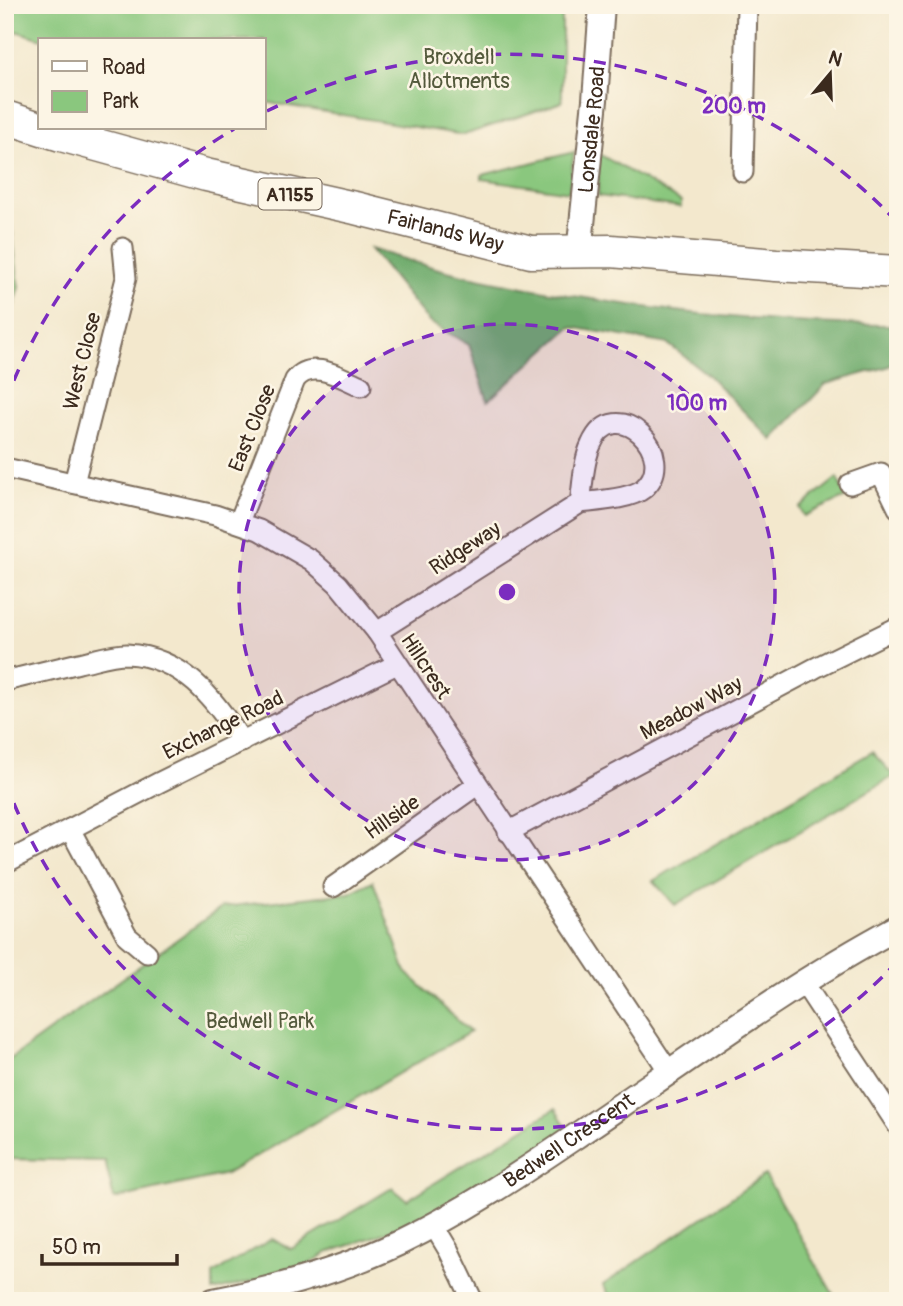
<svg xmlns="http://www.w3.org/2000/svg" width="903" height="1306" font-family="Pangolin,sans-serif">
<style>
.green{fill:#8ac77e;stroke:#62784e;stroke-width:2}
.forest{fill:#6fac6d;stroke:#556b46;stroke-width:2}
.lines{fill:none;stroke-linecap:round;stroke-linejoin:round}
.minor-casing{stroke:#7b6c5b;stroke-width:23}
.tertiary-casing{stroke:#7b6c5b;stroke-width:28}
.primary-casing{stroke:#7b6c5b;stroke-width:35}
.minor{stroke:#fff;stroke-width:19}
.tertiary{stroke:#fff;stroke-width:24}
.primary{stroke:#fff;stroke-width:32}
.ring{fill:none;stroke:#7b2cbf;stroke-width:3.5;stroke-dasharray:12 9}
.labels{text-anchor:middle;stroke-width:5;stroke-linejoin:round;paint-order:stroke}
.shield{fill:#fcf5e5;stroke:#75675a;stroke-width:2}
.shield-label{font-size:19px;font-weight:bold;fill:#3b2a1e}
.park-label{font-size:21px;fill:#53593b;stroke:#fcf5e5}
.street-label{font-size:21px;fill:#3b2a1e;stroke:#fcf5e5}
.centre{fill:#7b2cbf;stroke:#fcf5e5;stroke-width:3.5}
.ring-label{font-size:21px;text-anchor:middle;font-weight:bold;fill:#7b2cbf;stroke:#fcf5e5;stroke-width:5;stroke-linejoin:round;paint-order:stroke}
</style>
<rect width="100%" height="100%" fill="#fcf5e5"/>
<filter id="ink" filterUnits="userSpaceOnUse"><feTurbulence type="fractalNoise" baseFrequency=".0143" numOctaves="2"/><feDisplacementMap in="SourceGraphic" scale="14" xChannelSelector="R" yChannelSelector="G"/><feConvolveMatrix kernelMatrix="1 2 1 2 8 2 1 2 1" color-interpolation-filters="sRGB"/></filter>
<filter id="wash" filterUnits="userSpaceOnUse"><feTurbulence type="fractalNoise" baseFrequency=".00686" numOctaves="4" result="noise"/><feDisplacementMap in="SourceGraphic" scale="28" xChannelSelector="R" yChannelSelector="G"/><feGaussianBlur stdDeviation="1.57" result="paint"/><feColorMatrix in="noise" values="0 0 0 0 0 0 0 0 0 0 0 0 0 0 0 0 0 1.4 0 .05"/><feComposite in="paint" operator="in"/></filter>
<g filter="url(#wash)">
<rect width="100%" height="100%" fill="#f3e8cd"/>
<g class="green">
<polygon points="5,5 562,5 562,102 464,135 264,102 264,40 46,40 5,28"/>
<polygon points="574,152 569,192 482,179 482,175"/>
<polygon points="599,154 681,201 681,207 598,196"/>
<polygon points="5,209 10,214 19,287 5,340"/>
<polygon points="837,478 846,497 804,516 800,508"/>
<polygon points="872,752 894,776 675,905 653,881"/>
<polygon points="373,881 406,972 470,1032 226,1174 114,1199 105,1161 5,1159 5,1063 222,907 349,893"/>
<polygon points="555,1109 569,1131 430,1217 327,1253 300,1270 213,1291 213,1274 272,1239 291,1249 392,1188 407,1200"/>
<polygon points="765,1175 837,1301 613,1301 603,1285"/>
</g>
<path class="forest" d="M370,249C402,258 435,269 468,276C606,305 757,326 898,325V361L887,367L826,384L772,440L707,374L668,344L571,327L488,401L469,345L429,322Z"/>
</g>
<g filter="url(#ink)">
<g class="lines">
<g class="minor-casing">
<g id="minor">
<polyline points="743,172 747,5"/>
<polyline points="5,468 215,515 259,530 311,560 338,584 377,632 670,1073"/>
<polyline points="74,483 126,278 123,248"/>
<polyline points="850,484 881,473 898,508"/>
<path d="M239,522L295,380C312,358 341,378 361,386"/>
<path d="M377,632L580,503C583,485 583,462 591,445C615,389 682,456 643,489C631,499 596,501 580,503"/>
<path d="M5,681C30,675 54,669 79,663C94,660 111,654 127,654C183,657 215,699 242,742"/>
<polyline points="70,829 127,936 147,953"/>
<polyline points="508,832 815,668 898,627"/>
<polyline points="5,863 158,783 397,664"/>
<polyline points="333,887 477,785"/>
<polyline points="803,982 898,1126"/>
<polyline points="434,1226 449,1251 473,1301"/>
</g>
</g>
<g class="tertiary-casing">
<g id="tertiary">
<path id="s1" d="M579,253L595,100L602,5"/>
<path id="s2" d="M213,1301C276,1289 342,1270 401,1242C461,1213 517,1176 573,1138C680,1066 784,988 898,927"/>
</g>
</g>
<g class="primary-casing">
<g id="primary">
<path id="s3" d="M5,117L61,135L206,175L355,208L531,252L611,251L776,265L898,272"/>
</g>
</g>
<use href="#minor" class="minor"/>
<use href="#tertiary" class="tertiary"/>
<use href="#primary" class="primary"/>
</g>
</g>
<circle cx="507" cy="592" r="268" fill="#7b2cbf" fill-opacity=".12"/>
<g class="ring">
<circle cx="507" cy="592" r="268"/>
<path d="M897 962A537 537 0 0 1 6 784M6 400A537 537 0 0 1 234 129M267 111A537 537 0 0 1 897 222"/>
</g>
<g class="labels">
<rect class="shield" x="258.5" y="178.5" width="63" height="31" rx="5"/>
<g class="shield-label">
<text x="290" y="201">A1155</text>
</g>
<g class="park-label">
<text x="459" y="64">Broxdell<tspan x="459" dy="24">Allotments</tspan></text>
<text x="260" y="1028">Bedwell Park</text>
</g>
<g class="street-label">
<text dy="7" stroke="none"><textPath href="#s1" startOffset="124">Lonsdale Road</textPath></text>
<text dy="7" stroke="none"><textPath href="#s3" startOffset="455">Fairlands Way</textPath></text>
<text transform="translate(82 361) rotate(-76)" y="7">West Close</text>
<text transform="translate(252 428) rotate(-68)" y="7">East Close</text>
<text transform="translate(465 548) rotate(-33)" y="7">Ridgeway</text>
<text transform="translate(426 666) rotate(57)" y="7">Hillcrest</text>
<text transform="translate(691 708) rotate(-28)" y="7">Meadow Way</text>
<text transform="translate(223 725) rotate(-26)" y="7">Exchange Road</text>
<text transform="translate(392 817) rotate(-35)" y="7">Hillside</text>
<text dy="7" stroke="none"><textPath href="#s2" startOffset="394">Bedwell Crescent</textPath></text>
</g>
</g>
<circle cx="507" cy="592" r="10" class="centre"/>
<g class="ring-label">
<text x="734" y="113">200 m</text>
<text x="697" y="410">100 m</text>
</g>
<rect width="903" height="1306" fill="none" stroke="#fcf5e5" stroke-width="28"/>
<rect x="38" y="38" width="228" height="91" fill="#fcf5e5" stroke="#afa495" stroke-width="2"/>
<rect x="52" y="61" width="35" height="10" fill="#ffffff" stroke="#afa495" stroke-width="2"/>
<text x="102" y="74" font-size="21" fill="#3b2a1e">Road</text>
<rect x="52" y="91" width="35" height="21" fill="#8ac77e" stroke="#afa495" stroke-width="2"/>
<text x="102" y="108" font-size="21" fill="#3b2a1e">Park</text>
<g transform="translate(830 74) rotate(19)" stroke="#fcf5e5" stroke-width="5" paint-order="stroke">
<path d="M0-5L12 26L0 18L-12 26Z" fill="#3b2a1e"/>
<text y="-10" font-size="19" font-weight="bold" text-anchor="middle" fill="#3b2a1e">N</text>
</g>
<path d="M42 1254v10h135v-10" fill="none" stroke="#3b2a1e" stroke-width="3.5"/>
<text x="52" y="1254" font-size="21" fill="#3b2a1e" stroke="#fcf5e5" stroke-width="5" paint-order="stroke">50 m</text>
</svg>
